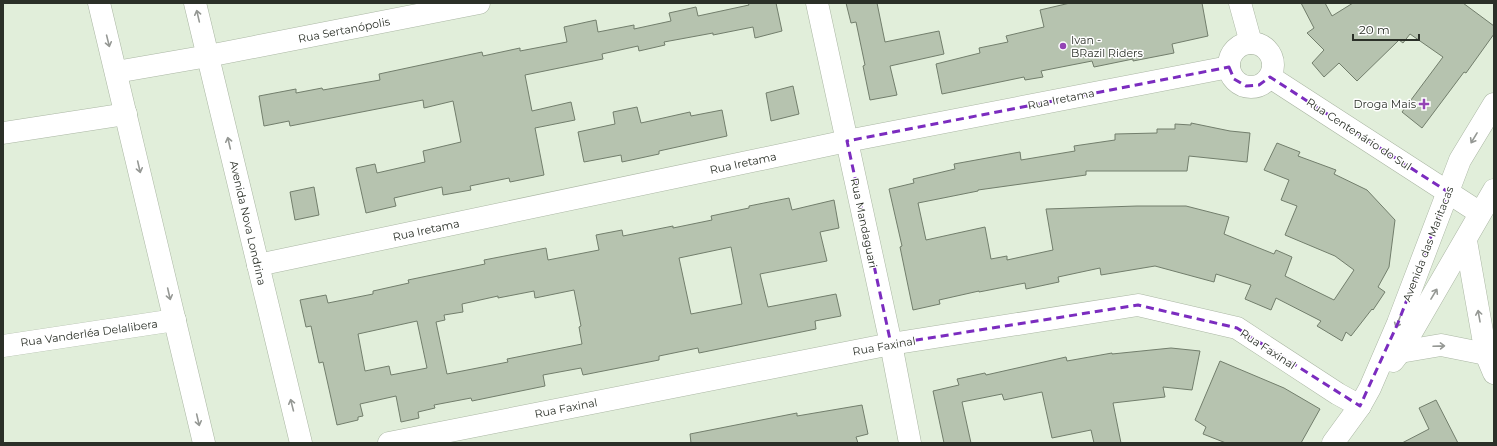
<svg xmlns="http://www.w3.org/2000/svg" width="1497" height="446" font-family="Montserrat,sans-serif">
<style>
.building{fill:#b6c3af;stroke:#727e6c;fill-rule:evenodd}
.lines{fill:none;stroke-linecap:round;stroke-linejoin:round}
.minor-casing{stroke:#abb7a4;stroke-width:23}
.minor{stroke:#fff;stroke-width:22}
.oneway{stroke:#959894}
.marked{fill:none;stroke:#7b2cbf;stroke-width:3;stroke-dasharray:8 5;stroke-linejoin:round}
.poi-dot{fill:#9445b5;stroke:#fff;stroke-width:1.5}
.labels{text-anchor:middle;stroke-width:3;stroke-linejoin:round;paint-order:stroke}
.street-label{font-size:11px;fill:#2b3028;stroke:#fff}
.poi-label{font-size:11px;fill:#2b3028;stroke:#fff;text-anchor:start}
</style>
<rect width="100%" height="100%" fill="#e1eeda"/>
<g class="building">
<polygon points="748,3 776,3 782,31 755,38 753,27 713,35 713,33 664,42 665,45 639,51 638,46 602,54 603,59 525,75 532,111 571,102 575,120 535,128 544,175 510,182 509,178 470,186 471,190 443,195 442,187 394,198 396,206 366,213 356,168 375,164 377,173 425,162 423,151 461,142 453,101 424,108 423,100 290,126 289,121 264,126 259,96 296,89 296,93 322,88 323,90 380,80 379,74 482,52 483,56 520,48 520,51 567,42 564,27 596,20 598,32 634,25 634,29 671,21 669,13 696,7 698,16 749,5"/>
<polygon points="846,3 877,3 885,42 939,31 944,54 890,66 897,95 870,100 863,66 865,65 856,22 851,23"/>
<polygon points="1070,3 1202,3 1208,36 1172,44 1174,53 1133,61 1133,59 1094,67 1092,61 1041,71 1043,77 1025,80 1024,77 942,94 936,64 980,53 979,48 1008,42 1006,36 1044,27 1040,10"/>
<polygon points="1301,3 1325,3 1332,16 1353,3 1463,3 1494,26 1494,34 1466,73 1464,72 1422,128 1402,112 1443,57 1410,34 1403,43 1399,40 1357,81 1339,63 1324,77 1312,63 1324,50 1307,33 1314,28"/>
<polygon points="793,86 799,114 771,121 766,93"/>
<polygon points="637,107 641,123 690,112 691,116 722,110 727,136 659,151 659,154 622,162 621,155 584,162 578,132 615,124 613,112"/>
<polygon points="1191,123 1230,131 1250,133 1247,162 1189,156 1187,171 1086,171 1086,175 978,190 978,191 918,203 926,240 985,227 991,259 1007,256 1007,260 1053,250 1046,209 1137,206 1186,206 1229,217 1224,234 1274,254 1276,250 1292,257 1285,276 1334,300 1354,270 1335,256 1285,235 1297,206 1281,200 1289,180 1264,170 1277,143 1300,152 1298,156 1336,170 1334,174 1367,190 1395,220 1389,267 1378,287 1385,292 1373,310 1372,309 1351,336 1346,332 1342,341 1317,326 1321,321 1276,298 1271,310 1245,299 1251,285 1216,274 1214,282 1155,266 1101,275 1100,268 1058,277 1059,282 1026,289 1025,283 979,292 979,291 939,300 940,304 913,310 900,247 902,246 889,189 914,183 913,179 955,169 954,164 1020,152 1021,160 1075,151 1074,146 1115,140 1115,134 1157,133 1157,129 1175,129 1175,124 1191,125"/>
<polygon points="314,187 319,215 295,220 290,192"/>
<path d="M789,198L792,210L834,200L839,228L820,232L827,261L760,274L768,307L836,294L841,316L815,321L816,329L699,353L698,348L659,356V360L583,375L581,368L543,375L545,386L472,401L471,398L434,405L435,408L418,412L419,418L401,422L396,396L360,404L363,416L358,417V420L337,425L323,362L319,363L311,326L306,327L300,300L326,295L328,303L373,294V291L409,283L408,280L485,264L484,260L546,248L548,260L599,250L596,235L622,230L623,236L673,226V228L712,220L711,216L749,208V206ZM731,247L742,304L691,314L679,258ZM574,290L581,326L579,327L582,344L507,359L508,362L447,374L436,322L445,320L444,315L463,312L462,304L498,296V298L534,291L535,298ZM417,321L427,368L391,375L389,366L365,371L358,334Z"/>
<polygon points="1171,348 1200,351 1192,390 1163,387 1165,397 1113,403 1121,443 1094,443 1091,430 1052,438 1042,392 1004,400 1002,394 962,402 971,443 944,443 933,391 959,385 957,379 985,373 986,375 1066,357 1067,361 1112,353 1112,354"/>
<polygon points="1220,361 1284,388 1320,409 1301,443 1226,443 1203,434 1206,427 1195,420"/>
<polygon points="1436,400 1458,443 1402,443 1429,429 1419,408"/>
<polygon points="862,405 868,434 856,437 858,443 691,443 690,434 797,413 797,416"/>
</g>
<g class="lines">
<g class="minor-casing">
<g id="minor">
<polyline points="99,3 204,443"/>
<polyline points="195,3 301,443"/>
<polyline points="817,3 891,344 910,443"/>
<polyline points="1240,3 1251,43"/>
<circle cx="1251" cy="65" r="22"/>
<polyline points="116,72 208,56 479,3"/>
<polyline points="1270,77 1480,213"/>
<polyline points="3,133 126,114"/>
<polyline points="1466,241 1486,354 1494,373"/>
<polyline points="258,265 847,141 1229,67"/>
<polyline points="3,346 175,320"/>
<polyline points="1400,352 1441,345 1486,354"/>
<polyline points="1393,361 1400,352 1494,190"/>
<polyline points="389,443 891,344 1138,305 1237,328 1338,394 1360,406"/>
<polyline points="1333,443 1360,406 1370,388 1398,323 1460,160 1494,104"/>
</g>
</g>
<use href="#minor" class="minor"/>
</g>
<defs><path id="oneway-shaft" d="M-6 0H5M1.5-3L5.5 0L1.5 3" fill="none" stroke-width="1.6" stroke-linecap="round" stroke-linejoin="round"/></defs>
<g class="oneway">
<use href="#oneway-shaft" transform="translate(198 16) rotate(-103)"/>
<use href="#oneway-shaft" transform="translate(108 41) rotate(76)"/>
<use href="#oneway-shaft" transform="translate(1474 138) rotate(121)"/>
<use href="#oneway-shaft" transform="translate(229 143) rotate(-103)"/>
<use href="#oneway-shaft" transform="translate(139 167) rotate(77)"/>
<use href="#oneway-shaft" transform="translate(169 294) rotate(77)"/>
<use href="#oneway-shaft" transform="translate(1434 294) rotate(-59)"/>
<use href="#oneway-shaft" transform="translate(1479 316) rotate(-100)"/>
<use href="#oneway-shaft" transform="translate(1398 322) rotate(112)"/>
<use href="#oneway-shaft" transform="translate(1439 346) rotate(-2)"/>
<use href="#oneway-shaft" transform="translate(292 405) rotate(-104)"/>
<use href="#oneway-shaft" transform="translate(198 420) rotate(77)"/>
</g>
<path class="marked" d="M1229,67L1234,79L1246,86L1259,85L1270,77L1448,192L1398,323L1360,406L1237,328L1138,305L891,344L847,141Z"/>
<g class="poi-dot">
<circle cx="1063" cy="46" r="4"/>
<path d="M1422 98h4v4h4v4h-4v4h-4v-4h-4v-4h4z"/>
</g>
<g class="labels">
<g class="street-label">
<text transform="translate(344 30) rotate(-11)" y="4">Rua Sertanópolis</text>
<text transform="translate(1061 99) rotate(-11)" y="4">Rua Iretama</text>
<text transform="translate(1359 134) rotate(33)" y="4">Rua Centenário do Sul</text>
<text transform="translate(743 163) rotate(-12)" y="4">Rua Iretama</text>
<text transform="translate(248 223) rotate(77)" y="4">Avenida Nova Londrina</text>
<text transform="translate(864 223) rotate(78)" y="4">Rua Mandaguari</text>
<text transform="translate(426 230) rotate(-12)" y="4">Rua Iretama</text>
<text transform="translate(1428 244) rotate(-69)" y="4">Avenida das Maritacas</text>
<text transform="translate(89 333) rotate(-8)" y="4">Rua Vanderléa Delalibera</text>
<text transform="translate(884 346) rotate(-10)" y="4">Rua Faxinal</text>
<text transform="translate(1268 349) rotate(33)" y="4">Rua Faxinal</text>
<text transform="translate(566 408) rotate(-11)" y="4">Rua Faxinal</text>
</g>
<g class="poi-label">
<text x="1071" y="44">Ivan -<tspan x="1071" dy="13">BRazil Riders</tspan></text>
<text x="1416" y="108" text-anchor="end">Droga Mais</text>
</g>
</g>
<rect width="1497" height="446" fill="none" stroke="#2b3028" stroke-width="8"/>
<path d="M1353 34v6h66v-6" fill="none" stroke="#2b3028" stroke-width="2"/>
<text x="1359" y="34" font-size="12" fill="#2b3028" stroke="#ffffff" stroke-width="3" paint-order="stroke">20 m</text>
</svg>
